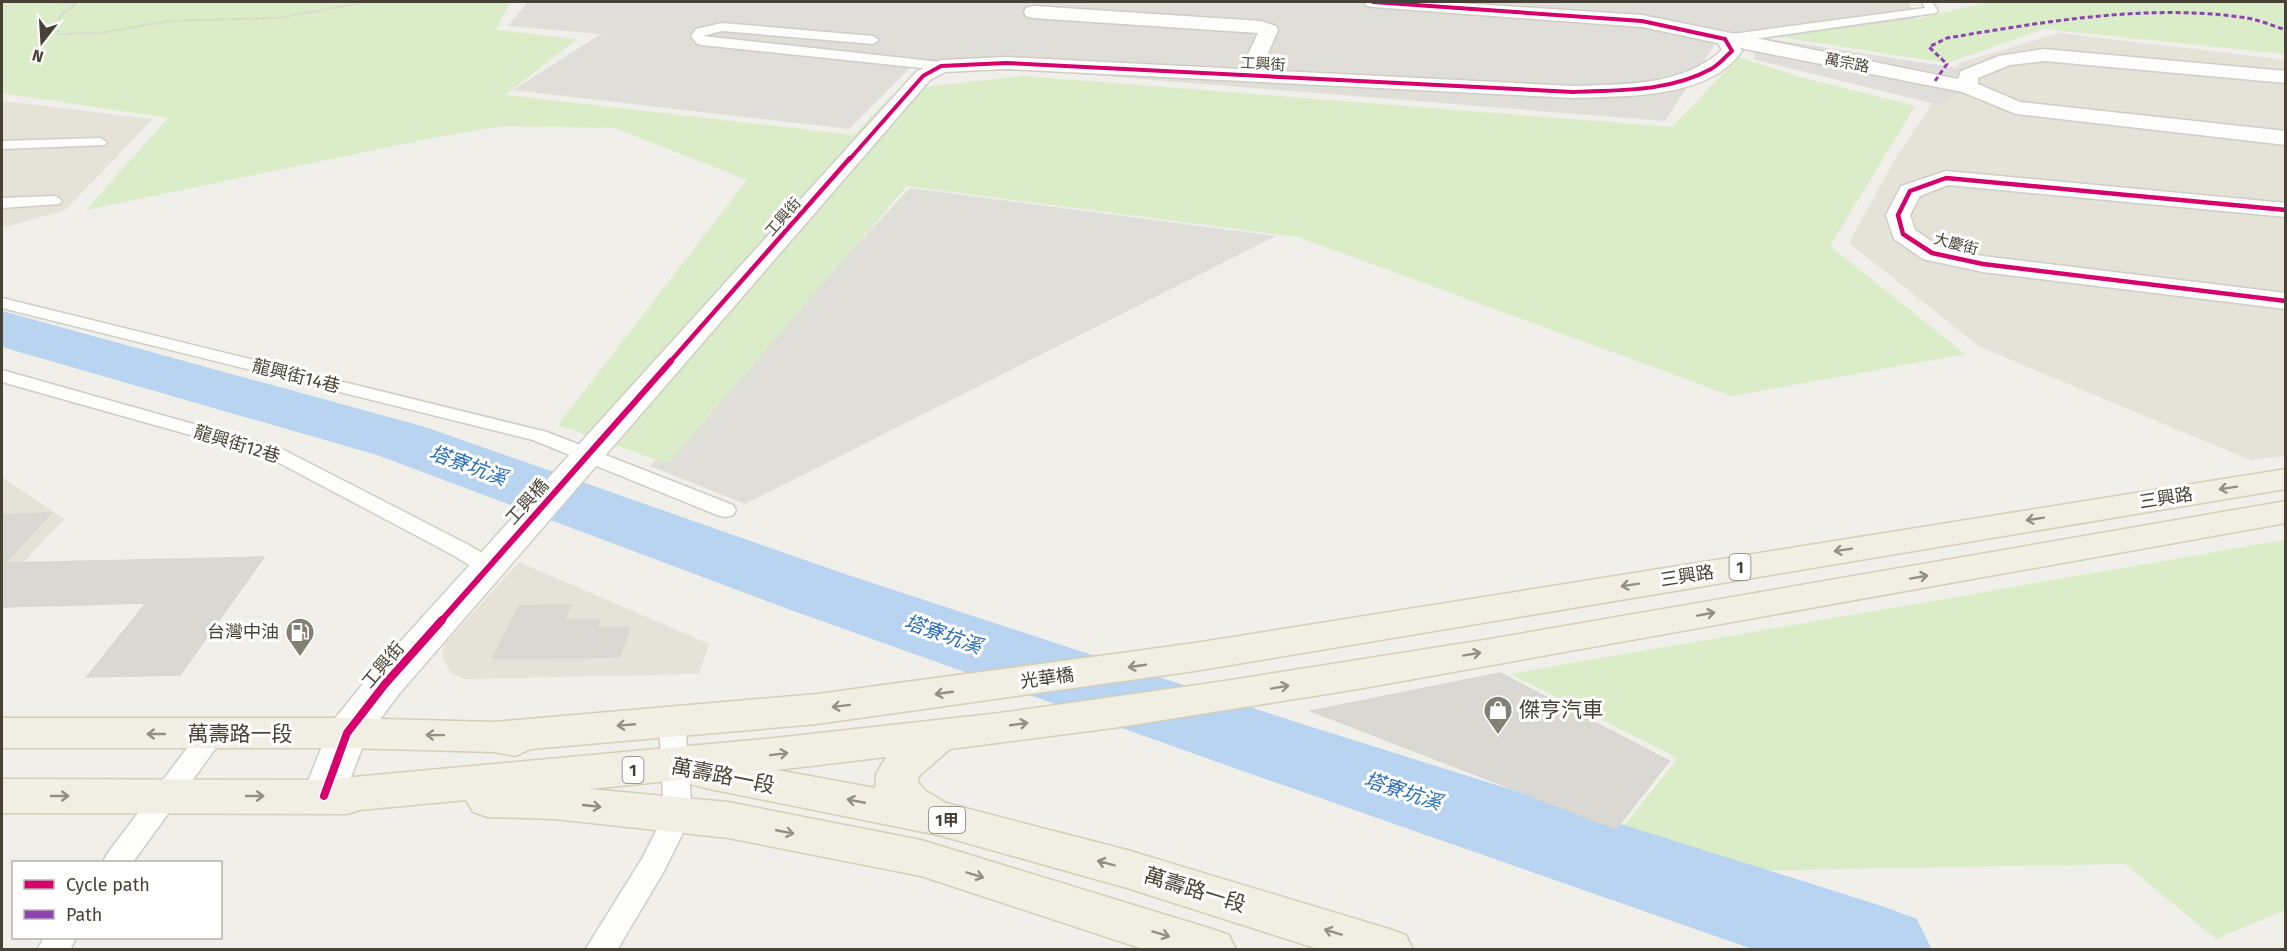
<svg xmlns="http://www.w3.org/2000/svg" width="2287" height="951" font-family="'Fira Sans','Noto Sans TC',sans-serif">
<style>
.residential{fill:#e5e2d7}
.industrial{fill:#e0ded8}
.green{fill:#daecc8}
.parking{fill:#e0deda}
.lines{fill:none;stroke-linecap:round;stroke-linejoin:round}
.river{fill:#b8d4f1;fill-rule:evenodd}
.building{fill:#dad8d2;stroke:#d9d6cf;stroke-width:1.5}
.service-casing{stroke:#cecdc7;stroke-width:3}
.minor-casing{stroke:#cecdc7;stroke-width:3}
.primary-casing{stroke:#d3ceb6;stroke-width:3}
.path{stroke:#d1cfca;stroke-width:2;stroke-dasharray:1.5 1.5;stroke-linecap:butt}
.service{fill:#fdfdfc;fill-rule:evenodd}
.minor{fill:#fdfdfc;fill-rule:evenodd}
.primary{fill:#f1eee3;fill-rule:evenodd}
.quiet{stroke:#8e44ad;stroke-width:3;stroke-dasharray:5 3;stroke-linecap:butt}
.cycleway-far3-casing{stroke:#fff;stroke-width:6}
.cycleway-far2-casing{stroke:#fff;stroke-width:8}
.cycleway-far1-casing{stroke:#fff;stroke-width:10}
.cycleway-casing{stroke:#fff;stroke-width:11}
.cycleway-far3{stroke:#d6006c;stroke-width:4}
.cycleway-far2{stroke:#d6006c;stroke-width:4.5}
.cycleway-far1{stroke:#d6006c;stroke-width:6}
.cycleway{stroke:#d6006c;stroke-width:8}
.oneway{stroke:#948f83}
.labels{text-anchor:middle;stroke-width:6;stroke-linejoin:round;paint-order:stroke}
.far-street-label{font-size:15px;fill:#474235;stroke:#fff}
.shield{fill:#fff;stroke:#7e7b72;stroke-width:1.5}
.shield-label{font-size:16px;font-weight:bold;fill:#474235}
.street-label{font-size:18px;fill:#474235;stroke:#fff}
.poi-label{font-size:18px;fill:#474235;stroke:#fff;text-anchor:end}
.water-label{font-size:20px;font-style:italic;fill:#296cb8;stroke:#fff}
.near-poi-label{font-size:21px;fill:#474235;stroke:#fff;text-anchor:start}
.near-street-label{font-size:21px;fill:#474235;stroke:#fff}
</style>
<rect width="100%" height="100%" fill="#f0efea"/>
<g class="residential">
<polygon points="2059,33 2285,60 2285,456 2250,460 1980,347 1849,243 1895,159 1959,63"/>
<polygon points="2,101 153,119 65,210 2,228"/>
<polygon points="2,477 64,519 2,585"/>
<polygon points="519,562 709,644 699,674 464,679 450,672 442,655 445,644"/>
</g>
<g class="industrial">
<polygon points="528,2 1909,2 1917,23 1715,44 1665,121 917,61 849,129 513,90 601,34 508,26"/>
<polygon points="910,188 1276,236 745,504 650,466"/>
</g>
<g class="green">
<polygon points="2,2 510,2 496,30 577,39 505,95 853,135 898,90 1022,76 1672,127 1739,57 1800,77 1915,106 1830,246 1965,354 1732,396 1298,237 907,186 668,464 558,425 747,180 615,128 501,126 432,138 86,210 168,118 2,93"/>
<polygon points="1988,2 2285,2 2285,54 2043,29 1947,63 1779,37 1922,18"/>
<polygon points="2285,540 2285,910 2216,939 2125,864 1729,871 1618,833 1678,758 1510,674"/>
</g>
<g class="parking">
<polygon points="1770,39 1964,69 1957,82 1760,44"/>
<polygon points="1756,49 1958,90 1944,106 1753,59"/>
</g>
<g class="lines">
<polygon class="river" points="2,311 425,427 842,573 1299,723 1882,906 1917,919 1932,950 1755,950 1237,769 788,609 377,455 2,347"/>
</g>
<g class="building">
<polygon points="51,513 5,563 264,557 180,675 87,677 146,603 2,607 2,515"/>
<polygon points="571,605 564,620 600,620 597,628 630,628 619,657 493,658 519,606"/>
<polygon points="1500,673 1669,761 1616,829 1311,711"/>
</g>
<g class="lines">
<g class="service-casing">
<g id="service">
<polygon points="1922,2 1932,2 1938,11 1936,13 1725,43 1719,39 1725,35 1925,8"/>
<polygon points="722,23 873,36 879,40 873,44 722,31 703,36 941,62 947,66 941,70 701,45 697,44 691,36 696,29"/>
<polygon points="100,138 107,142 105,145 2,149 2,141"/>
<polygon points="54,196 59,198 62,201 59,204 2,208 2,198"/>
<polygon points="2,298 547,432 733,505 736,510 733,515 725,517 717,515 533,440 2,308"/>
<polygon points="2,370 282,449 467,544 497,562 500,567 497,572 489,574 481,572 451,554 268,457 2,382"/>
<polygon points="672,711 681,714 685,721 692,815 663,873 617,950 585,950 643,857 664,815 659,721 663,714"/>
<polygon points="212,724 221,727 225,734 221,741 133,862 103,862 107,854 203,727"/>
<polygon points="44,938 76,938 70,950 37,950"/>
</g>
</g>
<g class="minor-casing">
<g id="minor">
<path d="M1364,2H1443L1642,15L1958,79L1961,71L1999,56L2044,49L2286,71V83L2044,61L2010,65L1978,78V84L2020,102L2286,131V145L2016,114L1962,92L1740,48L1742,51C1709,99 1625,96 1573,98L1006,69L945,72L930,80L399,694L366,738L339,808L324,813L309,808L302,796L332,722L371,674L916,72L941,60L1006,57L1241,69L1258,33L1033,18L1026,16L1024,12L1026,8L1033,6L1261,21L1276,26L1278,30L1261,70L1573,86C1624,84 1681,87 1722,50L1718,43L1642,27L1373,7L1367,6Z"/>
<polygon points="1946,171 2286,203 2286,217 1948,185 1920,196 1910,215 1915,230 1940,247 1983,256 2286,293 2286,309 1983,272 1932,261 1923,259 1894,239 1886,215 1901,186"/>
</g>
</g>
<g class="primary-casing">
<g id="primary">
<polygon points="2286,469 2286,489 1195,671 817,724 531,749 515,756 494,752 347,748 2,748 2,718 347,718 494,722 817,694 1195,643"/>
<path d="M2286,501V523L1358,689L1113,728L950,749L918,777V782L926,791L946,803L1127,850L1389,929L1406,935L1413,950H1321L1127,888L938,835L705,788L690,784L688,779L590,789L728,802L921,840L1212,929L1229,935L1236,950H1146L921,876L728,838L555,819L488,817L473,812L466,800L360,810L347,814L2,813V779L321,780L775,738L1000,713L1225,681L1490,639ZM886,757L876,774L875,788L777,770Z"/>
</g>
</g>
<polyline class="path" points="46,2 76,4 61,15 56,29 60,34 101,33 167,21 277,18 367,2"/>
<use href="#service" class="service"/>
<use href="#minor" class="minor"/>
<use href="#primary" class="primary"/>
<path class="quiet" d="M1935,81L1947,64L1929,47L1947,38C2044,22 2148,3 2247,18C2260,20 2273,26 2286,30"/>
<g class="cycleway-far3-casing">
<path id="cycleway-far3" d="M849,160L923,76L941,66L1006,63L1573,92C1619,90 1669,92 1711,69C1719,65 1725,57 1732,51L1725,39L1642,21L1373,2"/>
</g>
<g class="cycleway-far2-casing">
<g id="cycleway-far2">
<polyline points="2286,210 1946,178 1910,191 1898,215 1903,234 1932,253 1983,264 2286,301"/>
<polyline points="670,362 850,158"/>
</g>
</g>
<g class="cycleway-far1-casing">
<polyline id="cycleway-far1" points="441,621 671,361"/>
</g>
<g class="cycleway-casing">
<polyline id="cycleway" points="324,796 347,733 385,684 442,620"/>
</g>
<use href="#cycleway-far3" class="cycleway-far3"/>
<use href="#cycleway-far2" class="cycleway-far2"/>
<use href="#cycleway-far1" class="cycleway-far1"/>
<use href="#cycleway" class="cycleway"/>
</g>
<defs><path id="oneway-shaft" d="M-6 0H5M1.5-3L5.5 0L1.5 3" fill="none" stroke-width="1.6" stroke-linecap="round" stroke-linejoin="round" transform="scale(1.5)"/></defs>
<g class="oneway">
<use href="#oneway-shaft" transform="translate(2228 488) rotate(171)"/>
<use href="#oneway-shaft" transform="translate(2035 519) rotate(171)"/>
<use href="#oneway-shaft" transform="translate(1843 550) rotate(171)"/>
<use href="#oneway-shaft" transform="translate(1919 577) rotate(-10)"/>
<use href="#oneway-shaft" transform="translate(1630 585) rotate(171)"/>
<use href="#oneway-shaft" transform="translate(1706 614) rotate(-10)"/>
<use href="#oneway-shaft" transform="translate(1472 654) rotate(-10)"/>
<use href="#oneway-shaft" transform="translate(1137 666) rotate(172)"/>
<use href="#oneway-shaft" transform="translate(1280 687) rotate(-10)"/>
<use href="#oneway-shaft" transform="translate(944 693) rotate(172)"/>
<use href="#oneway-shaft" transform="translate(841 706) rotate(173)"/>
<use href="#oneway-shaft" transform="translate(1019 724) rotate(-8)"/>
<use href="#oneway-shaft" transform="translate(626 725) rotate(175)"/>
<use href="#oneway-shaft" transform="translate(156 734) rotate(-180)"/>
<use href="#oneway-shaft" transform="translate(435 735) rotate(-179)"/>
<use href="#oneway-shaft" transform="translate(779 754) rotate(-7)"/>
<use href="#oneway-shaft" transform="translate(60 796)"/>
<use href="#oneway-shaft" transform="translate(255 796)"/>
<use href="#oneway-shaft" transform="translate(856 801) rotate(-169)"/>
<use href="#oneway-shaft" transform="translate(592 806) rotate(6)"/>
<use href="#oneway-shaft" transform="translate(785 832) rotate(11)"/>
<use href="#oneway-shaft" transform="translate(1106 863) rotate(-165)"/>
<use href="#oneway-shaft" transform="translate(975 875) rotate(17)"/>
<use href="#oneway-shaft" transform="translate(1333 932) rotate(-163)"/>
<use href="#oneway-shaft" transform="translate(1161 934) rotate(17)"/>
</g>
<defs>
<g id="fuel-pin" transform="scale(1.5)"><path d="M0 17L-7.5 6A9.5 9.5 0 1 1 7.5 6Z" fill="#827f74" stroke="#fff"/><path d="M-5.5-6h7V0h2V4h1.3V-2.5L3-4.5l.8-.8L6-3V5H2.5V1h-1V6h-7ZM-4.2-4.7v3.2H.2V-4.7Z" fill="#fff"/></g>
<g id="shop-pin" transform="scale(1.5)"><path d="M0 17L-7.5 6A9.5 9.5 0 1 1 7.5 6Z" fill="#827f74" stroke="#fff"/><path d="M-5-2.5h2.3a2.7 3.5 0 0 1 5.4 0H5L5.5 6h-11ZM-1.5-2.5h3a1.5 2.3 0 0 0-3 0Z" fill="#fff"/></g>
</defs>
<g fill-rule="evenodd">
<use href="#fuel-pin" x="300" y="632"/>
<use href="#shop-pin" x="1498" y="710"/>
</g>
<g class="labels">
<g class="far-street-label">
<text transform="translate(1847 63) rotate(11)" y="5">萬宗路</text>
<text transform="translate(1263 64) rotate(3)" y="5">工興街</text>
<text transform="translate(783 217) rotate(-49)" y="5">工興街</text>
<text transform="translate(1956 244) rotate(15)" y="5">大慶街</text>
</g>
<g class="shield">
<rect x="1729.5" y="554" width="21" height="26" rx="4.5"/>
<rect x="622.5" y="757" width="21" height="26" rx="4.5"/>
<rect x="929" y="807" width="36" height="26" rx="4.5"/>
</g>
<g class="shield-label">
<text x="1740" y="573">1</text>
<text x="633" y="776">1</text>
<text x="947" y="826">1甲</text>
</g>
<g class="street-label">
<text transform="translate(296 376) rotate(14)" y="6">龍興街14巷</text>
<text transform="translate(237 444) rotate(17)" y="6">龍興街12巷</text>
<text transform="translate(2166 498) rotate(-9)" y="6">三興路</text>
<text transform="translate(527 502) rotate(-48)" y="6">工興橋</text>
<text transform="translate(1687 576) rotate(-9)" y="6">三興路</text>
<text transform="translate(383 665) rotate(-50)" y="6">工興街</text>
<text transform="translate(1047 678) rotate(-8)" y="6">光華橋</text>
</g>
<g class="poi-label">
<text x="279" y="638">台灣中油</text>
</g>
<g class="water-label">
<text transform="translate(468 465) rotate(20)" y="7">塔寮坑溪</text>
<text transform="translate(943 634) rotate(19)" y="7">塔寮坑溪</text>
<text transform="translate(1403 791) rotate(18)" y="7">塔寮坑溪</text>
</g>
<g class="near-poi-label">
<text x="1519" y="717">傑亨汽車</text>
</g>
<g class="near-street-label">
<text x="240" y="741">萬壽路一段</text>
<text transform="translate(723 776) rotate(11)" y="7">萬壽路一段</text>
<text transform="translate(1195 890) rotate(17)" y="7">萬壽路一段</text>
</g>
</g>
<rect width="2287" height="951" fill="none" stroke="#474235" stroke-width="6"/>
<rect x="12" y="861" width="210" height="78" fill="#ffffff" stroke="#b5b3ae" stroke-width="1.5"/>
<rect x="24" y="880" width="30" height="9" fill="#d6006c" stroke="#b5b3ae" stroke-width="1.5"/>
<text x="66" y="891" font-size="18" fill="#474235">Cycle path</text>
<rect x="24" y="910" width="30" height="9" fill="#8e44ad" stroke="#b5b3ae" stroke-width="1.5"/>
<text x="66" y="921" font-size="18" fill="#474235">Path</text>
<g transform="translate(42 42) rotate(197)" stroke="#ffffff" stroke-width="4.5" paint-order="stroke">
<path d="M0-4.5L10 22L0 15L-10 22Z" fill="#474235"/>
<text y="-9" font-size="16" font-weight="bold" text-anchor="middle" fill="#474235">N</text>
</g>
</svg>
